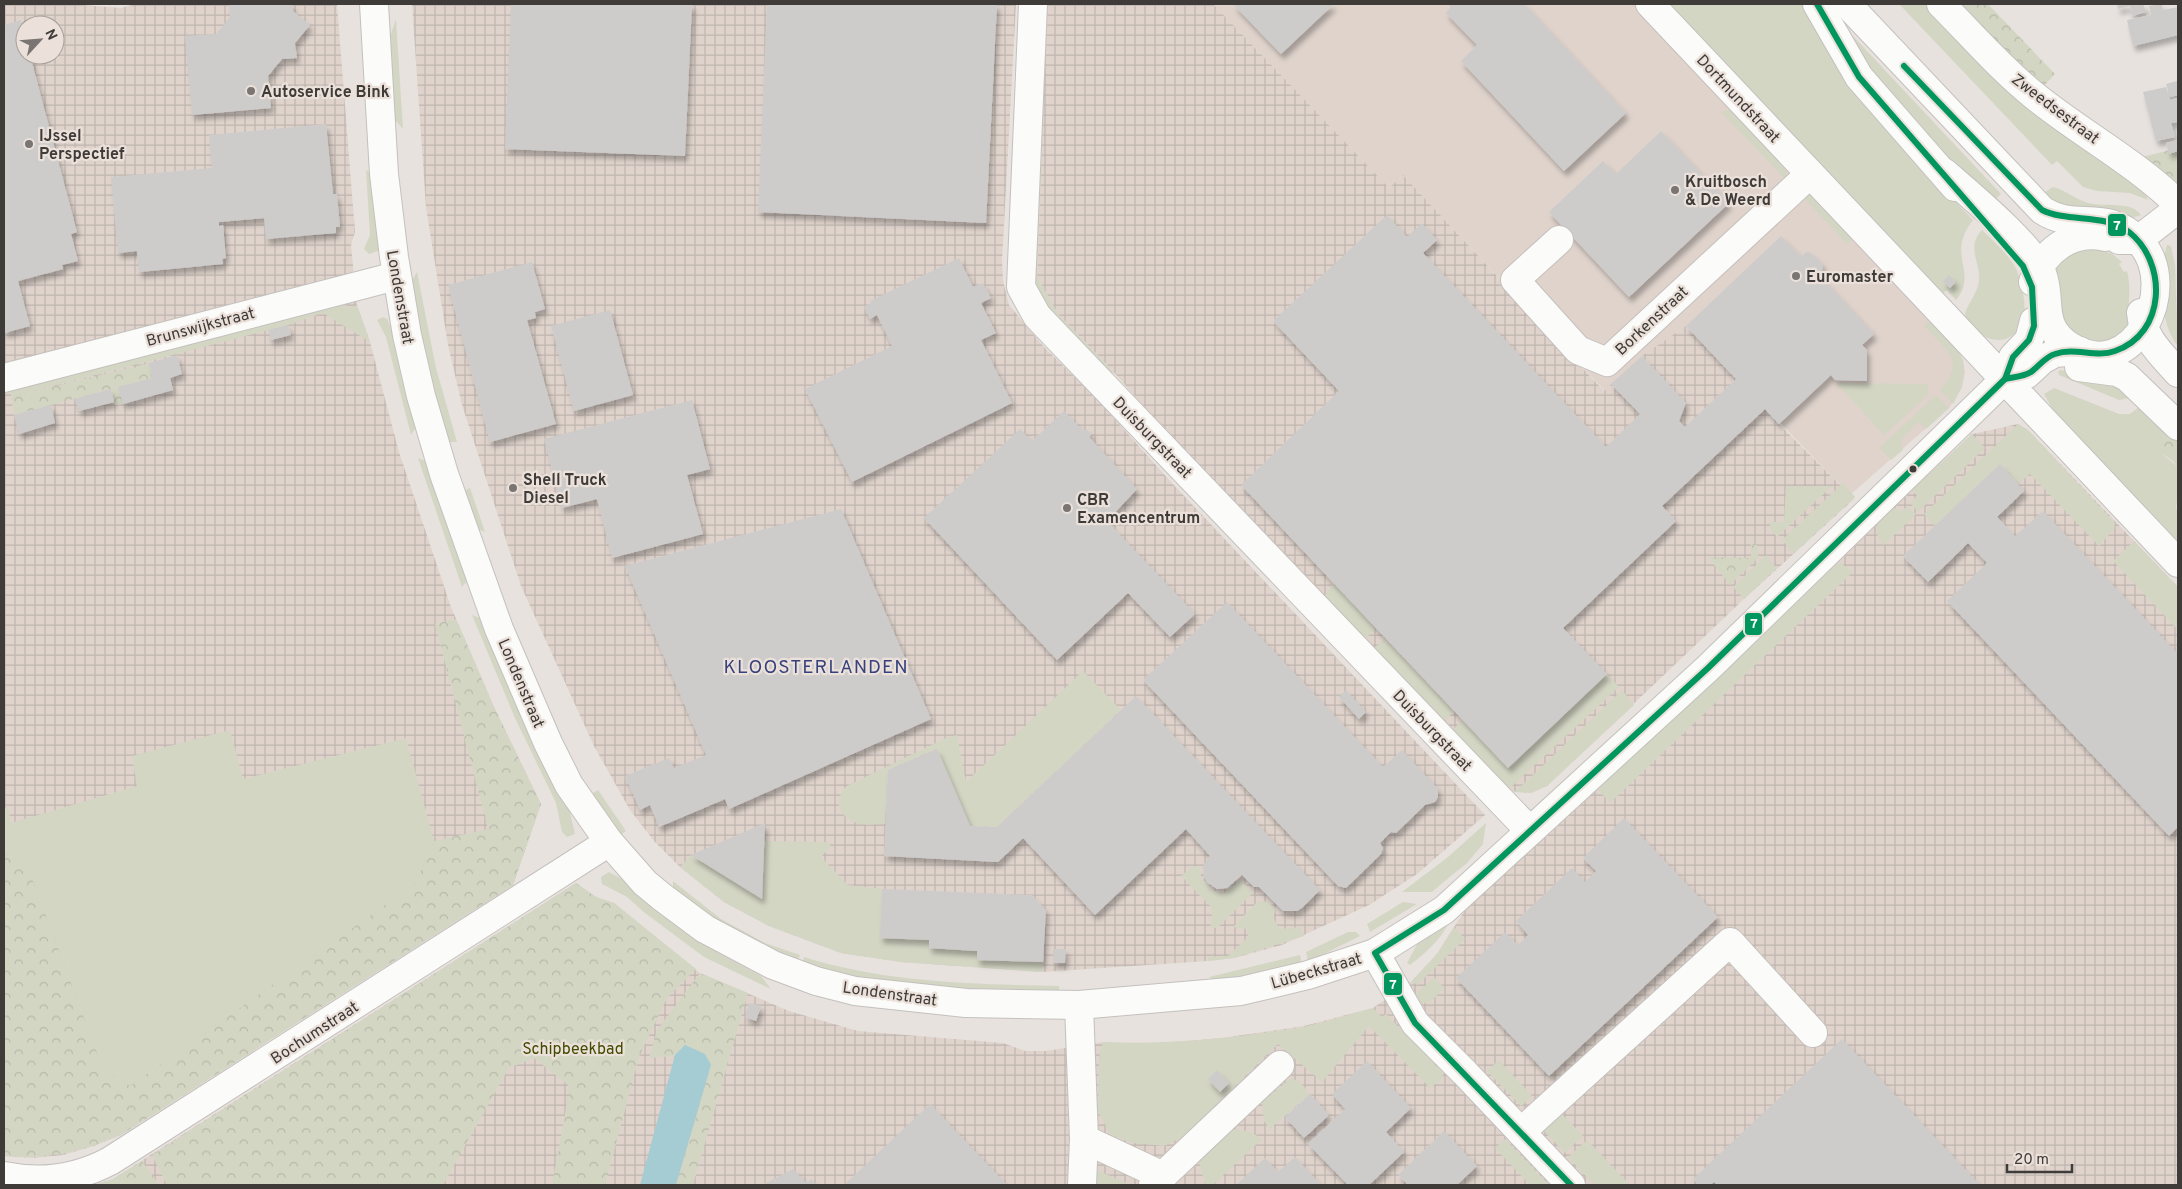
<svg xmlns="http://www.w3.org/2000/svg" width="2182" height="1189" font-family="Overpass,sans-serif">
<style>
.built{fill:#dfd3cc}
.industrial{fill:url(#industrial-grid);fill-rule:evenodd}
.green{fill:#d4d6c4}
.forest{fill:url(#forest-crowns)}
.water{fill:#a6ccd3}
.building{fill:#cecccb;filter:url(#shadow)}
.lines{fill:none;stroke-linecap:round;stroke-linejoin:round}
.minor-casing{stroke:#c4c0bd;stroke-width:30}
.minor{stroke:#fbfbfa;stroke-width:28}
.bus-1-casing{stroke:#ebe1da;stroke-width:10}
.bus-1{stroke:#00965e;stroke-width:6}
.poi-dot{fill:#7a7572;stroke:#ebe1da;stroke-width:2}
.bus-dot{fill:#3f3b38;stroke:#ebe1da;stroke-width:2}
.labels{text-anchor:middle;stroke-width:4.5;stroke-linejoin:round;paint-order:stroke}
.poi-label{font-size:16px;font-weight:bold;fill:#3f3b38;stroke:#ebe1da;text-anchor:start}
.street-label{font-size:16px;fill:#3f3b38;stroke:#ebe1da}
.park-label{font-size:16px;fill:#414c01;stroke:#ebe1da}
.quarter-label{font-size:19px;letter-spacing:1px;fill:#37427d;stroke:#ebe1da}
.line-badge{stroke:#ebe1da;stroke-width:2}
.badge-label{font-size:14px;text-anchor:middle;font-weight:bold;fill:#fff}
</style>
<defs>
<pattern id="industrial-grid" width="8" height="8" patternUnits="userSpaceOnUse" patternTransform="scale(1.25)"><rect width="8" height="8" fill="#dfd3cc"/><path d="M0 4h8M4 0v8" fill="none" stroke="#c0b6b0"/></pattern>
<pattern id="forest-crowns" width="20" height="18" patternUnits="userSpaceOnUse" patternTransform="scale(1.25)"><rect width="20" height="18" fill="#d4d6c4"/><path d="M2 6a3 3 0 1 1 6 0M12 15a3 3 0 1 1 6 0" fill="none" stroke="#b7b9a9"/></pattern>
<filter id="shadow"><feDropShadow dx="3" dy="5.5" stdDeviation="2.5" flood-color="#0004"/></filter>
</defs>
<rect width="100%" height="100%" fill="#e7e2de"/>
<polygon class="built" points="1213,4 1635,4 1924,312 1963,360 1965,372 1962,388 1949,408 1850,495 1686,326 1605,391 1403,175 1389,188"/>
<g class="industrial">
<path d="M4,4H69L121,8L135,4H337L355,232L351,245L357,305L370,342L399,452L451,607L494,707L541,804L513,885L121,1135L91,1147L63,1155L33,1158L4,1156ZM25,25H55V55H25Z"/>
<polygon points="412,4 1016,4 1002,261 1003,281 1009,305 1044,347 1096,398 1170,481 1485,815 1417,874 1369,905 1282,945 1234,958 1208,961 1042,972 901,962 841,953 769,926 724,902 680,867 654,841 630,810 594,746 521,586 462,405 448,345 426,207"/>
<polygon points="1047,4 1213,4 1389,188 1403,175 1604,391 1642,356 1686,326 1779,424 1854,499 1744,599 1547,786 1531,793 1507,791 1228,501 1110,368 1058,314 1044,292 1037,276"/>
<polygon points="2018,424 2028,430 2178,587 2178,1185 94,1185 113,1179 576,883 596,897 614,903 700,973 789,1011 858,1031 1003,1043 1025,1051 1046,1051 1103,1042 1144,1044 1222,1038 1304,1026 1373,1008 1412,981 1437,954 1467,907 1972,434"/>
</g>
<g class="green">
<path d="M1668,4H1811L1904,148L1973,220C1945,255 1979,272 1956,300L1947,290L1942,294Z"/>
<polygon points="1825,4 1834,4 1851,34 2001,194 1990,204 1870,78"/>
<polygon points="1899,4 1929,4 2144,190 2148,200 2130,193 2097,191 2083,187 2057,161 2052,165"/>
<polygon points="396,19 403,129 394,119 389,40"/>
<polygon points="1728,110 1739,114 1787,165 1786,180 1721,112"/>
<polygon points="1043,111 1037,276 1058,314 1110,368 1114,373 1107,375 1034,294 1036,115"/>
<polygon points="366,170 371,173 379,239 378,251 369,254 364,249 370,235"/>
<path d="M2053,187C2068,191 2078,202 2093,204C2107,206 2133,202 2141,215C2121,225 2060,204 2037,197Z"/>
<polygon points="1808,194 1816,196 1854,238 1847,244 1802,196"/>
<path d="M1982,230C1994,242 2010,255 2017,271C2022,283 2027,306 2023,319C2016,343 1992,346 1976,330C1971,325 1966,321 1965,315C1965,307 1978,294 1979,280C1980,260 1966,247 1982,230Z"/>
<path d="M2167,245L2171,246L2175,265L2178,346C2159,325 2159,272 2167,245Z"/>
<path d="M2089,248L2111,253L2122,262L2119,264L2124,272L2127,271C2132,289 2127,307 2129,326L2113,340L2092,342L2072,332L2062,319L2056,269L2066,255Z"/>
<polygon points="417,272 436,368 457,442 447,442 425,362 410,284"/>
<polygon points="343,298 347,308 357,305 370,342 323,313 288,325 11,397 9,386"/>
<polygon points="383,317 387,319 394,334 417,425 411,435 386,337 377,320"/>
<path d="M1932,319C1960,348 1976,364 1953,404L1940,390C1967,360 1946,350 1924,326Z"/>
<polygon points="2060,370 2111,378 2130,398 2119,400 2059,375 2058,372"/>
<polygon points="1836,383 1928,384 1928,395 1884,435"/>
<polygon points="2054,388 2119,414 2130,414 2144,403 2175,436 2165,440 2161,453 2178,467 2178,496 2176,507 2178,514 2178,546 2056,415 2044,394"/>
<polygon points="1936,395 1949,408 1926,429 1919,422 1901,440 1903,450 1891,460 1879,448"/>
<polygon points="2018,424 2028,430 2115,523 2114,529 2099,546 2030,474 2018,484 2000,465 1935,526 1924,514"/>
<polygon points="1972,434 1985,448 1918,512 1910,503 1917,496 1912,490"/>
<polygon points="418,458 428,462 468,580 462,587"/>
<polygon points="1843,483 1855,497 1793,554 1782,540"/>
<polygon points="1786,486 1832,486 1777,537 1770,529 1770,522 1784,522"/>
<polygon points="470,488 485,532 475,528 463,491"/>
<path d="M1894,507L1899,511L1908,507L1916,514L1884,545C1868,527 1880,520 1894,507Z"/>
<polygon points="2136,543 2178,587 2178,630 2113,561 2131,544"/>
<polygon points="1766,555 1777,568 1744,599 1733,587"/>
<polygon points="1841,563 1853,572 1610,803 1596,787 1830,566"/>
<polygon points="1333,583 1376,628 1361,643 1326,606 1325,595"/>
<polygon points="472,615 483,619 569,808 575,834 567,837 562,832 556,803 515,718"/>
<polygon points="1385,638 1454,711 1440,726 1369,653"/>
<path d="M1083,671L1121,710L997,827L970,826L936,749L888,770L885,824C877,824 864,826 857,823C837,816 833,800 847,786L946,738L957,735L966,782Z"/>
<polygon points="1607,674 1619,687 1507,791 1447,735 1463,720 1508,768"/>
<polygon points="1622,690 1634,705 1547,786 1531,793 1515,792"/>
<polygon points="230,730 243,779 406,738 434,841 415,884 130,1086 103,1069 27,865 4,854 4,809 8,807 11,823 137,786 132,756"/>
<polygon points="598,790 626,831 618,837 590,795"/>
<polygon points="1486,823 1483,844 1467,863 1446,880 1432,892 1402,892 1448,857"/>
<polygon points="764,841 827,842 831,846 821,857 848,885 882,889 881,938 929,940 929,948 977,951 977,960 1043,962 1042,972 901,962 841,953 769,926 724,902 680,867 691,855 762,899"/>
<polygon points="1193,866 1200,867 1201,877 1215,891 1224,893 1241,880 1253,893 1217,928 1211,928 1212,908 1181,876"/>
<polygon points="609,872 622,879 700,943 761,976 771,989 704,957 645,913 627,897 602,884 601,877"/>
<polygon points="673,881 721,919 765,943 800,955 796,963 750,943 673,891"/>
<path d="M1258,901L1268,902L1276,909C1272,917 1274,922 1280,929L1300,927L1304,936L1234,958L1208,961V957L1228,956L1248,937L1247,929L1233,927Z"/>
<polygon points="1403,902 1417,904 1370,932 1367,924"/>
<path d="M1451,917C1444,937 1426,953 1410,965L1407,963L1420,939Z"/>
<polygon points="1454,927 1465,939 1417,985 1412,981 1437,954"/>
<polygon points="1348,932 1356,932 1360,936 1308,962 1306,952"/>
<polygon points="1300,955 1302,964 1217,983 1209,977"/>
<path d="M804,957C887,983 973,984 1059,986L1060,997L873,985L802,967Z"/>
<path d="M1434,977L1444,988C1434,998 1430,1007 1415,1002L1413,997Z"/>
<path d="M1373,1008L1382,1017L1386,1014L1443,1073L1442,1079L1430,1088L1369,1026L1322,1082L1278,1044L1183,1137L1164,1146L1133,1143L1110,1135L1098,1111L1099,1057L1103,1042C1170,1045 1237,1038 1303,1027C1326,1022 1350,1014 1373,1008Z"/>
<polygon points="1499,1060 1532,1096 1521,1106 1487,1071"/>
<polygon points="1291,1078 1300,1082 1310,1094 1270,1129 1264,1121 1262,1102"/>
<polygon points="1561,1113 1583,1136 1565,1153 1543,1130"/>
<polygon points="1234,1129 1251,1132 1262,1139 1213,1185 1205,1185 1199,1161"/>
<polygon points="1505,1139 1549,1185 1530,1185 1495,1148"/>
<polygon points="1587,1140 1630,1185 1594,1185 1568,1157"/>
<polygon points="1096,1170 1127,1183 1124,1185 1097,1185"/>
</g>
<g class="forest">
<polygon points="1959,4 1988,4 2055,74 2042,88"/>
<polygon points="2178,148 2178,183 2142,157"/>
<polygon points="149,363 153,378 119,387 123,404 115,405 111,389 14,415 11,397"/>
<polygon points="2175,436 2178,439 2178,468 2173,461 2161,453 2159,447 2165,440"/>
<polygon points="1751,542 1756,544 1759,551 1758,558 1730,585 1708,557 1751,558"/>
<path d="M456,619L494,707L541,804L513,885L121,1135C79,1152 49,1160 4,1156V854L27,865L103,1069L130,1086L415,884L434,841L488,829L435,624Z"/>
<polygon points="576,883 596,897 614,903 696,969 667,998 639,1057 605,1185 552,1185 566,1108 568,1085 534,1058 509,1068 443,1185 167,1185 152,1155"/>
<polygon points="700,973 748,993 693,1185 676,1185 711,1065 685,1045 675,1056 649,1058 657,1030"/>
<polygon points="142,1161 159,1185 94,1185 113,1179"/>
</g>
<polygon class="water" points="685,1045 705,1054 711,1065 676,1185 640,1185 675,1055"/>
<g class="building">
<polygon points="229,4 292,4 293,11 310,25 295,43 297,58 282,59 268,76 271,108 192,115 185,36 216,34 230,17"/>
<polygon points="511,4 692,4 685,156 505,149"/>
<polygon points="767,4 997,4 986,223 758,212"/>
<polygon points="1233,4 1334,4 1281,54"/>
<polygon points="1450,4 1524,4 1626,113 1564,171 1461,61 1477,45 1446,13 1450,8"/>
<polygon points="2117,4 2143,4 2146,12 2132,16 2130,6 2118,9"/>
<polygon points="2162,4 2163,10 2178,7 2178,35 2133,46 2127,20 2151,15 2149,6"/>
<polygon points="21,20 25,36 25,55 30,55 77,232 71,234 78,261 62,265 63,269 18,281 30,326 4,333 4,25"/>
<polygon points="2177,81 2178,95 2170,97 2166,84"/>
<polygon points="2166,87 2170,100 2177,98 2178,122 2171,123 2175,137 2156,141 2143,92"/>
<polygon points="326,124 333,194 337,194 340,227 336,227 336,233 266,239 264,218 219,222 219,226 223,225 226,258 222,259 223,264 139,272 137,251 118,253 111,177 212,168 209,135"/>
<polygon points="1661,131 1729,203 1629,297 1549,212 1603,161 1616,174"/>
<polygon points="2178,140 2178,151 2169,154 2166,143"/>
<polygon points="1387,215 1407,237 1422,223 1437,240 1423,253 1606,447 1640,414 1611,384 1642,356 1686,403 1679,421 1685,427 1736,379 1686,326 1781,236 1801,257 1806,252 1811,253 1823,265 1823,269 1818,274 1874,334 1862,345 1867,350 1867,381 1835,380 1831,375 1779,424 1765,409 1662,506 1676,521 1563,628 1607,674 1508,768 1241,485 1339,391 1273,321"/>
<polygon points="959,258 973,287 983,283 991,298 981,303 996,333 981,340 1012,403 852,482 805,389 892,346 877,315 870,319 864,307 871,303 870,301"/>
<polygon points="532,262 545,309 535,312 536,318 527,320 556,424 490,442 448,285"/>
<polygon points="1949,275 1956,282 1950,288 1943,281"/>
<polygon points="610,310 633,395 574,411 551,326"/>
<polygon points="288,325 291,335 271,340 268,330"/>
<polygon points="177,355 182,374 170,378 173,390 123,404 118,387 153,378 149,363"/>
<polygon points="111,389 114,402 79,411 75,399"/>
<polygon points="692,400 710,469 687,475 703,534 612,558 597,499 562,508 544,439"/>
<polygon points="51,405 55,423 19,434 14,415"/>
<polygon points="1064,411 1083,431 1086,429 1092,434 1089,437 1137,489 1107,521 1195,614 1170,637 1128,593 1057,660 924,518 1020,429 1032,441"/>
<polygon points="2000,464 2024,491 1997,517 2015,536 2043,511 2178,654 2178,827 2169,836 1947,601 1987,563 1968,543 1928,582 1903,556"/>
<polygon points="841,509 931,719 729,809 725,799 659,827 650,805 640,810 625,776 669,758 674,768 706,755 625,566"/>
<polygon points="1227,602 1383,767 1402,750 1438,789 1438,797 1435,802 1425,805 1396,833 1391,832 1380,843 1383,848 1381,854 1346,888 1338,886 1143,680"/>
<polygon points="1346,690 1366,712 1359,719 1339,697"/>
<polygon points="1136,696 1320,890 1303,907 1297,911 1283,911 1259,887 1254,887 1242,875 1227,888 1217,889 1208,883 1204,877 1203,866 1210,856 1186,829 1095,915 1023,838 998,862 884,856 888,770 937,749 970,826 997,827"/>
<polygon points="1624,818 1718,917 1549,1076 1456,978 1505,932 1518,945 1528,935 1516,921 1572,868 1585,882 1596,871 1583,858"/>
<polygon points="765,823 762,899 691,855"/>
<polygon points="882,889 1032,895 1046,910 1043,962 977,960 977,951 929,948 929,940 880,938"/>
<polygon points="1053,949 1066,949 1065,963 1053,963"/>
<polygon points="749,1003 761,1006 756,1021 745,1017"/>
<polygon points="1842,1039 1980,1185 1717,1185 1714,1182 1710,1185 1699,1185 1693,1179"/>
<polygon points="1367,1061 1411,1108 1386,1132 1404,1152 1369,1185 1348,1185 1308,1144 1345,1109 1332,1094"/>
<polygon points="1217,1070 1229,1083 1220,1092 1208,1079"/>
<polygon points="1310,1094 1329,1115 1304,1138 1285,1117"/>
<polygon points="930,1104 1007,1185 844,1185 929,1105"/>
<polygon points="1444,1131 1477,1166 1457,1185 1408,1185 1398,1175"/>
<polygon points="1295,1157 1321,1185 1236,1185 1265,1158 1278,1172"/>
<polygon points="793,1169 806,1183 811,1179 816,1184 762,1185"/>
</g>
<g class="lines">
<g class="minor-casing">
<g id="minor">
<polyline points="374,4 384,174 394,257 407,335 421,396 444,474 499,629 548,743 569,785 609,842 645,883 662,897 705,929 773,965 816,981 855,991 966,1003 1079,1005 1241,991 1308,975 1375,953 1444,910 1708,668 2005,379 2013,357 2029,340 2034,321"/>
<polyline points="1033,4 1021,287 1037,316 1530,831"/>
<polyline points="1650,4 2178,563"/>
<polyline points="1817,4 1859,77 1955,187"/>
<path d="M1847,4L2042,210C2077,233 2105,206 2140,242C2182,288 2132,385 2071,347C2037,325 2053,302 2042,273C2032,246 1969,194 1945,173"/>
<path d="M1941,4C1972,35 2001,69 2036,97C2082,134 2135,162 2178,204"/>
<polyline points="1559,240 1515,280 1578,350 1607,362 1810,174"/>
<polyline points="2119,240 2138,240 2178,209"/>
<path d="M2033,282C2043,251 2072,229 2105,237"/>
<path d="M2141,313C2143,338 2162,355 2178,373"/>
<polyline points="2079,367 2117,372 2127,377 2178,426"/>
<polyline points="4,378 396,276"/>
<polyline points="2005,379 2027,374 2042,360 2055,353 2080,351"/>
<polyline points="1375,953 1415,1023 1465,1073 1571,1185"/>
<polyline points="1079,1005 1084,1139 1082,1185"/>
<polyline points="1521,1132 1730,942 1813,1033"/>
<polyline points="1084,1139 1163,1176"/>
<path d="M4,1176C42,1184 76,1179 110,1161L609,842"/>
<polyline points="1153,1185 1280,1065"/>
</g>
</g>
<use href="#minor" class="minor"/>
<g class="bus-1-casing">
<g id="bus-1">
<path d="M1904,66L2042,210C2069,223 2105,213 2129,232C2168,263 2166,334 2115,351C2096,358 2075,347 2055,354C2045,357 2039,366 2031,372C2023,377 2013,377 2005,379"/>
<polyline points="1571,1185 1415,1023 1375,953 1444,910 1708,668 2005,379 2013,357 2029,340 2034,326 2032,287 2023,266 1859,77 1817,4"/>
</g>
</g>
<use href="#bus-1" class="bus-1"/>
</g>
<g class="poi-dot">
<circle cx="251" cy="91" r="5"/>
<circle cx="29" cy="144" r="5"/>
<circle cx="1675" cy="190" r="5"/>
<circle cx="1796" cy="276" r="5"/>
<circle cx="513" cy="488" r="5"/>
<circle cx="1067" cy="508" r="5"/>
</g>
<circle class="bus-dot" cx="1913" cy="469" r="4.5"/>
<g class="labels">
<g class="poi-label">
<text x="261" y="97">Autoservice Bink</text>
<text x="39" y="141">IJssel<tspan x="39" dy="18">Perspectief</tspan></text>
<text x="1685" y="187">Kruitbosch<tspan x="1685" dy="18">&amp; De Weerd</tspan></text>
<text x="1806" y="282">Euromaster</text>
<text x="523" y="485">Shell Truck<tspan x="523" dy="18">Diesel</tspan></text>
<text x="1077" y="505">CBR<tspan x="1077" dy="18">Examencentrum</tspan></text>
</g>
<g class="street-label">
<text transform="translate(1739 98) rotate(47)" y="6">Dortmundstraat</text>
<text transform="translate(2056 108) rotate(37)" y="6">Zweedsestraat</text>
<text transform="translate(401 297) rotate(80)" y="6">Londenstraat</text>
<text transform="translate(1651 320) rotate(-43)" y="6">Borkenstraat</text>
<text transform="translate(200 326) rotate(-15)" y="6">Brunswijkstraat</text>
<text transform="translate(1153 437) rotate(46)" y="6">Duisburgstraat</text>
<text transform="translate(522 683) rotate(67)" y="6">Londenstraat</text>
<text transform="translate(1433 730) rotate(46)" y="6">Duisburgstraat</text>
<text transform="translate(1316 970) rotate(-16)" y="6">Lübeckstraat</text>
<text transform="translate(890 993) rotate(8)" y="6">Londenstraat</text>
<text transform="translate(314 1032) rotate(-33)" y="6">Bochumstraat</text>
</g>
<g class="park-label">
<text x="573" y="1054">Schipbeekbad</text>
</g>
<g class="quarter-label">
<text x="816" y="673">KLOOSTERLANDEN</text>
</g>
</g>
<g class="line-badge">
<rect x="2107" y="213" width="20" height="24" rx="5" fill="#00965e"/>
<rect x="1744" y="612" width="19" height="24" rx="5" fill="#00965e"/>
<rect x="1383" y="972" width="20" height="24" rx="5" fill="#00965e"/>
</g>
<g class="badge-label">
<text x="2117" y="230">7</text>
<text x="1754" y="628">7</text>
<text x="1393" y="989">7</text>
</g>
<rect width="2182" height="1189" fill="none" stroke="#3f3b38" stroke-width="10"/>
<g transform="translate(40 40) rotate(64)"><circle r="24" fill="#ebe1da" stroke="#a69f99"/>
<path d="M0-4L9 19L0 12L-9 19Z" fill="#7a7572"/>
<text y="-8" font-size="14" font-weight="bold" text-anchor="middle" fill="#3f3b38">N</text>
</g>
<path d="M2007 1164v8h65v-8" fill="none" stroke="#3f3b38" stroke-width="2.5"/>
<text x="2014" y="1164" font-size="15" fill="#3f3b38" stroke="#ebe1da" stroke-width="4" paint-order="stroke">20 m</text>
</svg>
